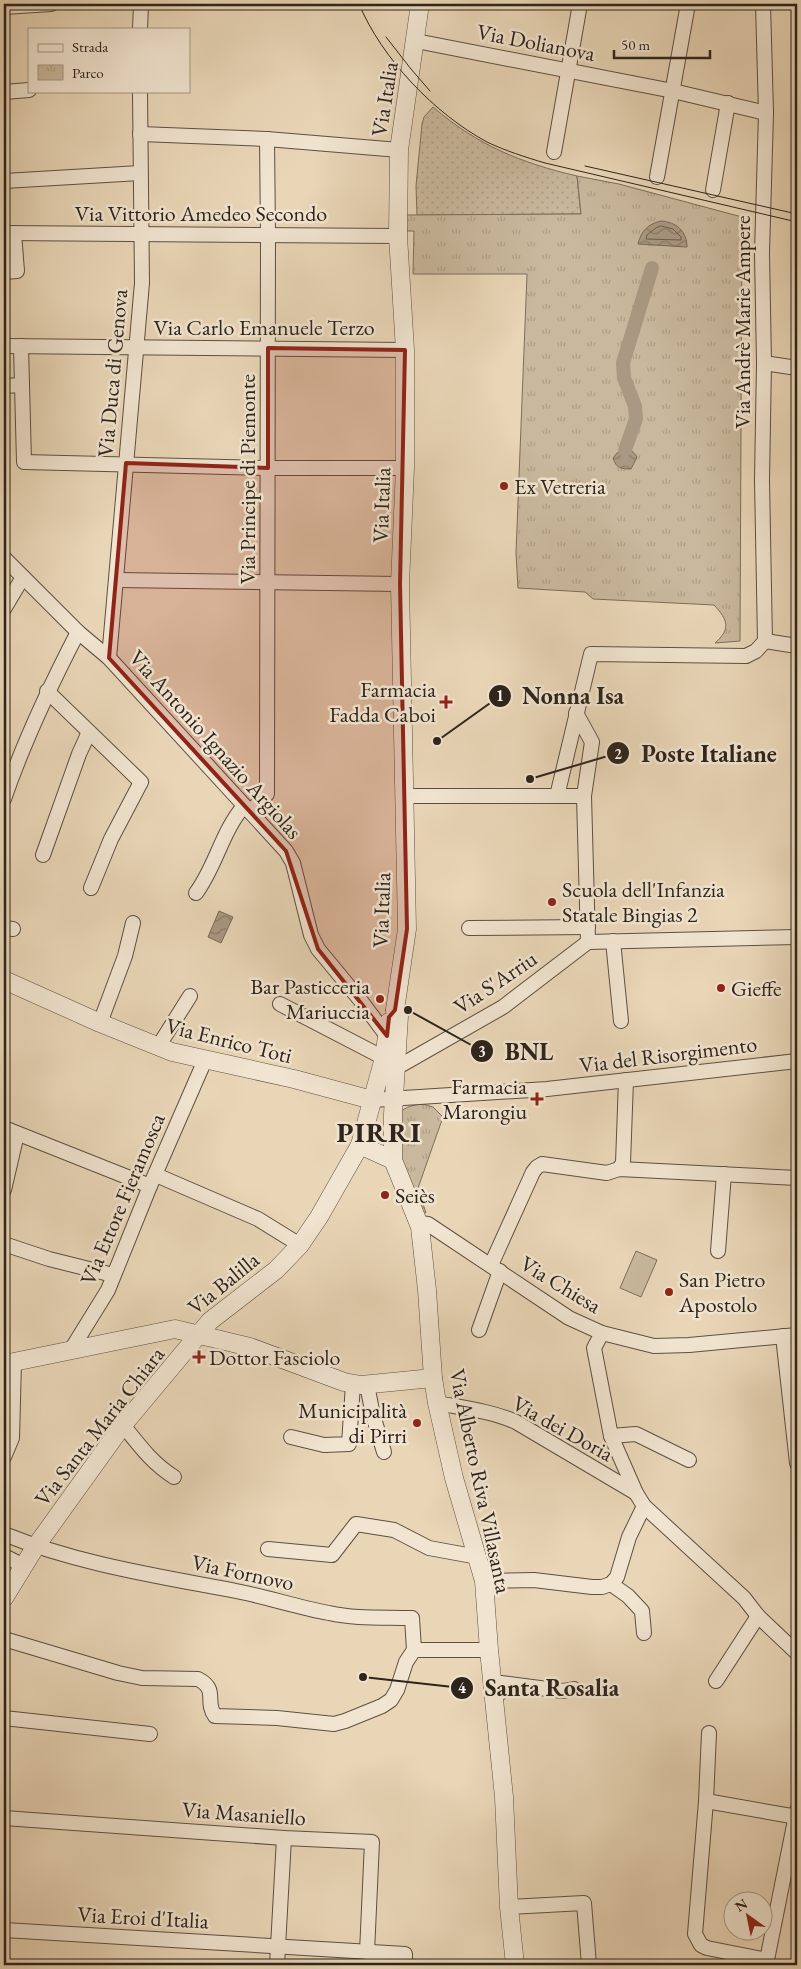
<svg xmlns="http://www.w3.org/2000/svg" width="801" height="1969" font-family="'EB Garamond',serif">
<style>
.grass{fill:url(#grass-dots);stroke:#7b6e5c}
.park{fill:url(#park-tufts);stroke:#7b6e5c}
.pitch{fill:#c9b89d;stroke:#7b6e5c}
.water{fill:url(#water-waves);stroke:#776a59}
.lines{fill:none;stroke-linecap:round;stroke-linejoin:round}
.shore{stroke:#6b5e4f;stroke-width:1}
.canal{stroke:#a99982;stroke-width:14}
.minor-casing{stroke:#5c5043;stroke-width:16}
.tertiary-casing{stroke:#5c5043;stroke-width:19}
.minor{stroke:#f1e4d0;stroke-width:14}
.tertiary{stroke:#f1e4d0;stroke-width:18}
.tram{stroke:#2d241c;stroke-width:1}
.marked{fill:#8f2418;fill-opacity:0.2;stroke:#8f2418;stroke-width:4;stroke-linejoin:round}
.poi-dot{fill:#8f2418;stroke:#f1e4d0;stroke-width:2}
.labels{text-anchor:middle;stroke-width:5;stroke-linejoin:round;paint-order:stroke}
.street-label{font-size:22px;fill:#2d241c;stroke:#f1e4d0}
.poi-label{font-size:22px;fill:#2d241c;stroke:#f1e4d0;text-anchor:start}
.district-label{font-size:28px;font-weight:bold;letter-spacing:1px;fill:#2d241c;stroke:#f1e4d0}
.leader{fill:none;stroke:#2d241c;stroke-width:2}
.callout-dot{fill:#2d241c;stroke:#f1e4d0;stroke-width:2}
.mark-label{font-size:15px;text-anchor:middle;font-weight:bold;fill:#fff}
.callout-label{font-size:24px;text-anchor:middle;font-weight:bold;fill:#2d241c;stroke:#f1e4d0;stroke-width:5;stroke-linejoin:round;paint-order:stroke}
</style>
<defs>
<pattern id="grass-dots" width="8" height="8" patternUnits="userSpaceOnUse" patternTransform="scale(1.25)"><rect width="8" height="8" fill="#c9b89d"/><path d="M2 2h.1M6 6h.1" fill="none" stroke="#ad9e87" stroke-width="1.8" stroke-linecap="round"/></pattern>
<pattern id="park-tufts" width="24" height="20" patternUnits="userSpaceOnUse" patternTransform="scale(1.25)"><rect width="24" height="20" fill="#c9b89d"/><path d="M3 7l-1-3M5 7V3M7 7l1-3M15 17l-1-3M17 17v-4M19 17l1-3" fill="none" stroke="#ad9e87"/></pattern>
<pattern id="water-waves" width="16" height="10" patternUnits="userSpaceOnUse" patternTransform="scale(1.25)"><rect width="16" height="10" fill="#a99982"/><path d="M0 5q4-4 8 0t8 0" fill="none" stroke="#8a7d6a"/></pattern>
</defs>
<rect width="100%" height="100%" fill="#e9d6b7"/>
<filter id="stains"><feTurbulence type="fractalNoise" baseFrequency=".004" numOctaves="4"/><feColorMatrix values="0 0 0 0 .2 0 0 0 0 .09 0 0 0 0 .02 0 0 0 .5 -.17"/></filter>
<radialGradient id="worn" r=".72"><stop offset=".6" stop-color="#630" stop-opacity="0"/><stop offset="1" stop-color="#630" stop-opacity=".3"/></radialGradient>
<path class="grass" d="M433,107C477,145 521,163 577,176L581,214L417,215L416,186L422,124L424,117Z"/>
<g class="park">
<path d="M577,176L619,184L742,217L740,641L715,643C731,629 728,620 714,605L593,599L585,592L518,588L516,553L527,274H413L414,231H405L404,215L581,214Z"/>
<path d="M423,1104L433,1107L443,1117L418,1188L426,1213L419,1209L400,1160L399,1113C407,1106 413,1105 423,1104Z"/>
</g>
<polygon class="pitch" points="636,1251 657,1260 641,1297 620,1288"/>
<g class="water">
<path d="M661,221C676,222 687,231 687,247L638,244C641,231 648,224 661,221Z"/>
<path d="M625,450L632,451L637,457L631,469C621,469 616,468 613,458L617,453Z"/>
<polygon points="219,911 233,917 221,943 208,937"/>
</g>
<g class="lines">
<polygon class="shore" points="661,226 673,229 681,237 681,240 646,239 647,235 656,228"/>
<polyline class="canal" points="625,450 636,419 635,406 624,378 623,363 652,268"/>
<g class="minor-casing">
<g id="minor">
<polyline points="763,4 766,113 762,253 764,363 762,480 765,641"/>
<polyline points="4,7 51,4"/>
<polyline points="140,29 141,4"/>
<polyline points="416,41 673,91 766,113"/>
<polyline points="4,92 29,90"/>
<polyline points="140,134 267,139 399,150"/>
<polyline points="554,152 580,4"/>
<polyline points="657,177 688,4"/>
<polyline points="4,181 140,173"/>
<polyline points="713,190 728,103"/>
<polyline points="4,233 398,236"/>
<polyline points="4,272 17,271 14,233"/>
<polyline points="4,346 405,350"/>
<polyline points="21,346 24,462 268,468 405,468"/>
<polyline points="764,363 797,368"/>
<polyline points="4,386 22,385"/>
<polyline points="4,558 78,632 109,658 286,851 293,863 311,935 318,949 361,1001 387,1036"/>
<polyline points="117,580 400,584"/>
<polyline points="4,609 23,577"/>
<polyline points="765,641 797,646"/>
<polyline points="109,658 142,283 140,91"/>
<polyline points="47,691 141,782 111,839 91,888"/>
<polyline points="576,713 592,742 584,796 588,942"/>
<polyline points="404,796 584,796"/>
<polyline points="557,796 591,654 746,656 756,651 765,641"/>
<path d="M4,799C24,741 50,686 78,632"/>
<polyline points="250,812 267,794 268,235 267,139"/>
<polyline points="43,855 79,754 89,732"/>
<path d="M196,893C216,866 222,831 244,806"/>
<polyline points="4,928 13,929"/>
<polyline points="469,928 588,927"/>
<polyline points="613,941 621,1021"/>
<polyline points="588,942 797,937"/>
<polyline points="280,1004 384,1058"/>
<polyline points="100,1023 125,956 133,923"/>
<polyline points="158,1047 190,996"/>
<polyline points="396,1068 503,1007 588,942"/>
<polyline points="372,1100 547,1089 797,1061"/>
<polyline points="4,1128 150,1186"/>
<polyline points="619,1169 623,1163 626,1080"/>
<polyline points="156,1175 258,1219 300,1245"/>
<polyline points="4,1190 17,1134"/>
<polyline points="419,1223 428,1224 569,1318 602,1333 654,1346 689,1345 797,1335"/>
<polyline points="4,1244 49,1259 113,1275"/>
<polyline points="718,1251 724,1174"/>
<polyline points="491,1265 533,1172 537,1167 542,1164 607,1173 619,1169 797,1178"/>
<polyline points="479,1330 500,1271"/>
<polyline points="602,1333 594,1348 611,1436 636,1493 644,1506 744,1598 758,1616 797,1653"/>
<polyline points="783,1336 797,1463"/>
<polyline points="71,1350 108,1290 150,1186 205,1060"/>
<polyline points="367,1385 373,1415 384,1452"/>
<path d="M437,1403C464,1408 491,1411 516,1422L636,1493"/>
<path d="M123,1425C139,1445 152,1463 174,1477"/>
<polyline points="611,1436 636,1434 689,1460"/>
<polyline points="291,1437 324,1445 349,1444 353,1384"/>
<polyline points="4,1457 12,1438 14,1362"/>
<path d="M4,1534C78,1564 158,1576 236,1591C267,1597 297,1607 329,1613C356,1619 384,1617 412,1618L414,1650"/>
<polyline points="268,1549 332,1555 356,1524 394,1530 429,1548 478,1557"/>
<polyline points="4,1556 24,1566"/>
<polyline points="484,1581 534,1580 592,1587 602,1587 611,1584 617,1577 629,1537 644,1506"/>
<polyline points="611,1584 628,1596 642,1611 644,1633"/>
<path d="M4,1639L118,1673L142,1678L198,1679C219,1690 204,1701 215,1716L277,1718L334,1724L345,1721L382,1706L391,1700L397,1690L406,1662L414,1650"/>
<polyline points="414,1650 489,1650"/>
<polyline points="716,1681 758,1616"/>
<polyline points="494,1692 500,1693 501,1683 563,1691 574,1689"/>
<polyline points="4,1718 150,1734"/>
<polyline points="709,1733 706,1801 695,1934 701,1945 707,1948 767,1960"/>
<polyline points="706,1801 797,1817"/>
<polyline points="4,1818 284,1838 372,1842 367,1952"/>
<polyline points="509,1907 584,1903 589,1965"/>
<polyline points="4,1930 405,1954 405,1965"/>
<polyline points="277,1965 284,1838"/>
<polyline points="766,1965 797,1810"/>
</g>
</g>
<g class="tertiary-casing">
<g id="tertiary">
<polyline points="4,980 100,1023 172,1052 294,1079 372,1100"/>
<polyline points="395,1010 407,929 400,584 405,468 405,350 398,236 399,150 420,4"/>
<polyline points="395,1010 399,1016 393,1114 393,1160 420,1227 427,1290 433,1378 437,1403 454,1478 484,1581 489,1650 504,1797 509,1907 515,1965"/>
<polyline points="360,1145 393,1160"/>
<polyline points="4,1364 175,1329 250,1347 344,1382 361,1385 433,1378"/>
<polyline points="4,1598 36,1546 123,1425 210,1321 276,1270 300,1245 319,1217 360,1145 384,1058 389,1022"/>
</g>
</g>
<use href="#minor" class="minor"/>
<use href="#tertiary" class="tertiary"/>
<g class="tram">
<path d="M359,4C382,59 435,114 487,142C506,151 525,157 545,163L797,222"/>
<polyline points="386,37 411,69 430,91"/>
<polyline points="585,166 797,214"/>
</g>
</g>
<path class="marked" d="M268,348L405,350L400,584L407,929L395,1010L389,1017L387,1036L318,949L286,851L109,658L126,463L268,468Z"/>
<g class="poi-dot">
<circle cx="504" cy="486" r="5"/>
<path d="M443.5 694.5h5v5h5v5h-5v5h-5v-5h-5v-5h5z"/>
<circle cx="552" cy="902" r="5"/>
<circle cx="721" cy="988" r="5"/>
<circle cx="380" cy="999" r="5"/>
<path d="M534.5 1091.5h5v5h5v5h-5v5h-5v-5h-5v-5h5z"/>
<circle cx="385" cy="1195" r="5"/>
<circle cx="669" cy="1292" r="5"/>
<path d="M196.5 1349.5h5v5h5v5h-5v5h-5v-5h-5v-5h5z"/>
<circle cx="417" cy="1423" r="5"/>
</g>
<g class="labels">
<g class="street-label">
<text transform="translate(536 42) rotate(11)" y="8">Via Dolianova</text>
<text transform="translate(384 99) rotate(-81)" y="8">Via Italia</text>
<text x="201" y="221">Via Vittorio Amedeo Secondo</text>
<text transform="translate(742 322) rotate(-90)" y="8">Via Andrè Marie Ampere</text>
<text x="264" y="335">Via Carlo Emanuele Terzo</text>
<text transform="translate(112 373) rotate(-85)" y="8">Via Duca di Genova</text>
<text transform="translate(247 479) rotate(-90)" y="8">Via Principe di Piemonte</text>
<text transform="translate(381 505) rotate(-88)" y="8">Via Italia</text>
<text transform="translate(216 744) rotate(48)" y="8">Via Antonio Ignazio Argiolas</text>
<text transform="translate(381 910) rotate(-88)" y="8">Via Italia</text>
<text transform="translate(495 982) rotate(-34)" y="8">Via S'Arriu</text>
<text transform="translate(229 1040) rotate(14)" y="8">Via Enrico Toti</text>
<text transform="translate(668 1054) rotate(-7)" y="8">Via del Risorgimento</text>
<text transform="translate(122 1199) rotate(-67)" y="8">Via Ettore Fieramosca</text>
<text transform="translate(223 1283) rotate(-39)" y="8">Via Balilla</text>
<text transform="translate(561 1284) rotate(31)" y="8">Via Chiesa</text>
<text transform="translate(99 1426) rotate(-52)" y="8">Via Santa Maria Chiara</text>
<text transform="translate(563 1428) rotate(29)" y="8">Via dei Doria</text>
<text transform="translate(481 1481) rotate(78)" y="8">Via Alberto Riva Villasanta</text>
<text transform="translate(243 1572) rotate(12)" y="8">Via Fornovo</text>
<text transform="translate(244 1813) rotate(4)" y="8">Via Masaniello</text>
<text transform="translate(143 1917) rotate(3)" y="8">Via Eroi d'Italia</text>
</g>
<g class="poi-label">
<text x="514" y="494">Ex Vetreria</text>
<text x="436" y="697" text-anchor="end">Farmacia<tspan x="436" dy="25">Fadda Caboi</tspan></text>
<text x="562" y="897">Scuola dell'Infanzia<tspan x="562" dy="25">Statale Bingias 2</tspan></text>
<text x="370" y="994" text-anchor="end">Bar Pasticceria<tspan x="370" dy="25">Mariuccia</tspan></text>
<text x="731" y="996">Gieffe</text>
<text x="527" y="1094" text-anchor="end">Farmacia<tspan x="527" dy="25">Marongiu</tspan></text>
<text x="395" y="1203">Seiès</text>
<text x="679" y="1287">San Pietro<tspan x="679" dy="25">Apostolo</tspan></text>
<text x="209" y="1365">Dottor Fasciolo</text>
<text x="407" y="1418" text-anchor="end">Municipalità<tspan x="407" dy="25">di Pirri</tspan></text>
</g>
<g class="district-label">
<text x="379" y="1142">PIRRI</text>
</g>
</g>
<path class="leader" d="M437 741L500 696M530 779L618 753M408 1010L482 1051M363 1677L462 1688"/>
<g class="callout-dot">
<circle cx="437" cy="741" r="5"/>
<circle cx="530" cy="779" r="5"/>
<circle cx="408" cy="1010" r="5"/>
<circle cx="363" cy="1677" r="5"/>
<circle cx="500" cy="696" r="12"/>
<circle cx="618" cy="753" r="12"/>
<circle cx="482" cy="1051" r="12"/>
<circle cx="462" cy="1688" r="12"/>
</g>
<g class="mark-label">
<text x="500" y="701">1</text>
<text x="618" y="759">2</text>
<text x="482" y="1057">3</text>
<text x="462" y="1693">4</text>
</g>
<g class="callout-label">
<text x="573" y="704">Nonna Isa</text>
<text x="709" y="762">Poste Italiane</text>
<text x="529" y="1060">BNL</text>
<text x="552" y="1696">Santa Rosalia</text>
</g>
<rect width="801" height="1969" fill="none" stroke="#e9d6b7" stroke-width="20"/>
<rect x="5" y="5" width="791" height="1959" fill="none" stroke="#2d241c" stroke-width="2.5"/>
<rect x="10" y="10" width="781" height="1949" fill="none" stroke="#2d241c"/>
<rect x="28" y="28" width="162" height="65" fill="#f1e4d0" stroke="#a39788"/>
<rect x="38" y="44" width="25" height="8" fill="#f1e4d0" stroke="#a39788"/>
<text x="72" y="52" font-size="15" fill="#2d241c">Strada</text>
<rect x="38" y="65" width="25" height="15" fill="url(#park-tufts)" stroke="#a39788"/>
<text x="72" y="78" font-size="15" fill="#2d241c">Parco</text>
<g transform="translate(748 1916) rotate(327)"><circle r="24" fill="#f1e4d0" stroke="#a39788"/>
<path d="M0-4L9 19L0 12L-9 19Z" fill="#8f2418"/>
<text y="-8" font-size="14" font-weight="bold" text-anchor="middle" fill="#2d241c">N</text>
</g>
<path d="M614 50v8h96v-8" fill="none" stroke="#2d241c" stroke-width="2.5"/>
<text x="621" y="50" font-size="15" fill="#2d241c" stroke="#f1e4d0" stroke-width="4" paint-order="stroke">50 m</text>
<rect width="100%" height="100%" filter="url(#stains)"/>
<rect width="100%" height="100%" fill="url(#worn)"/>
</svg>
